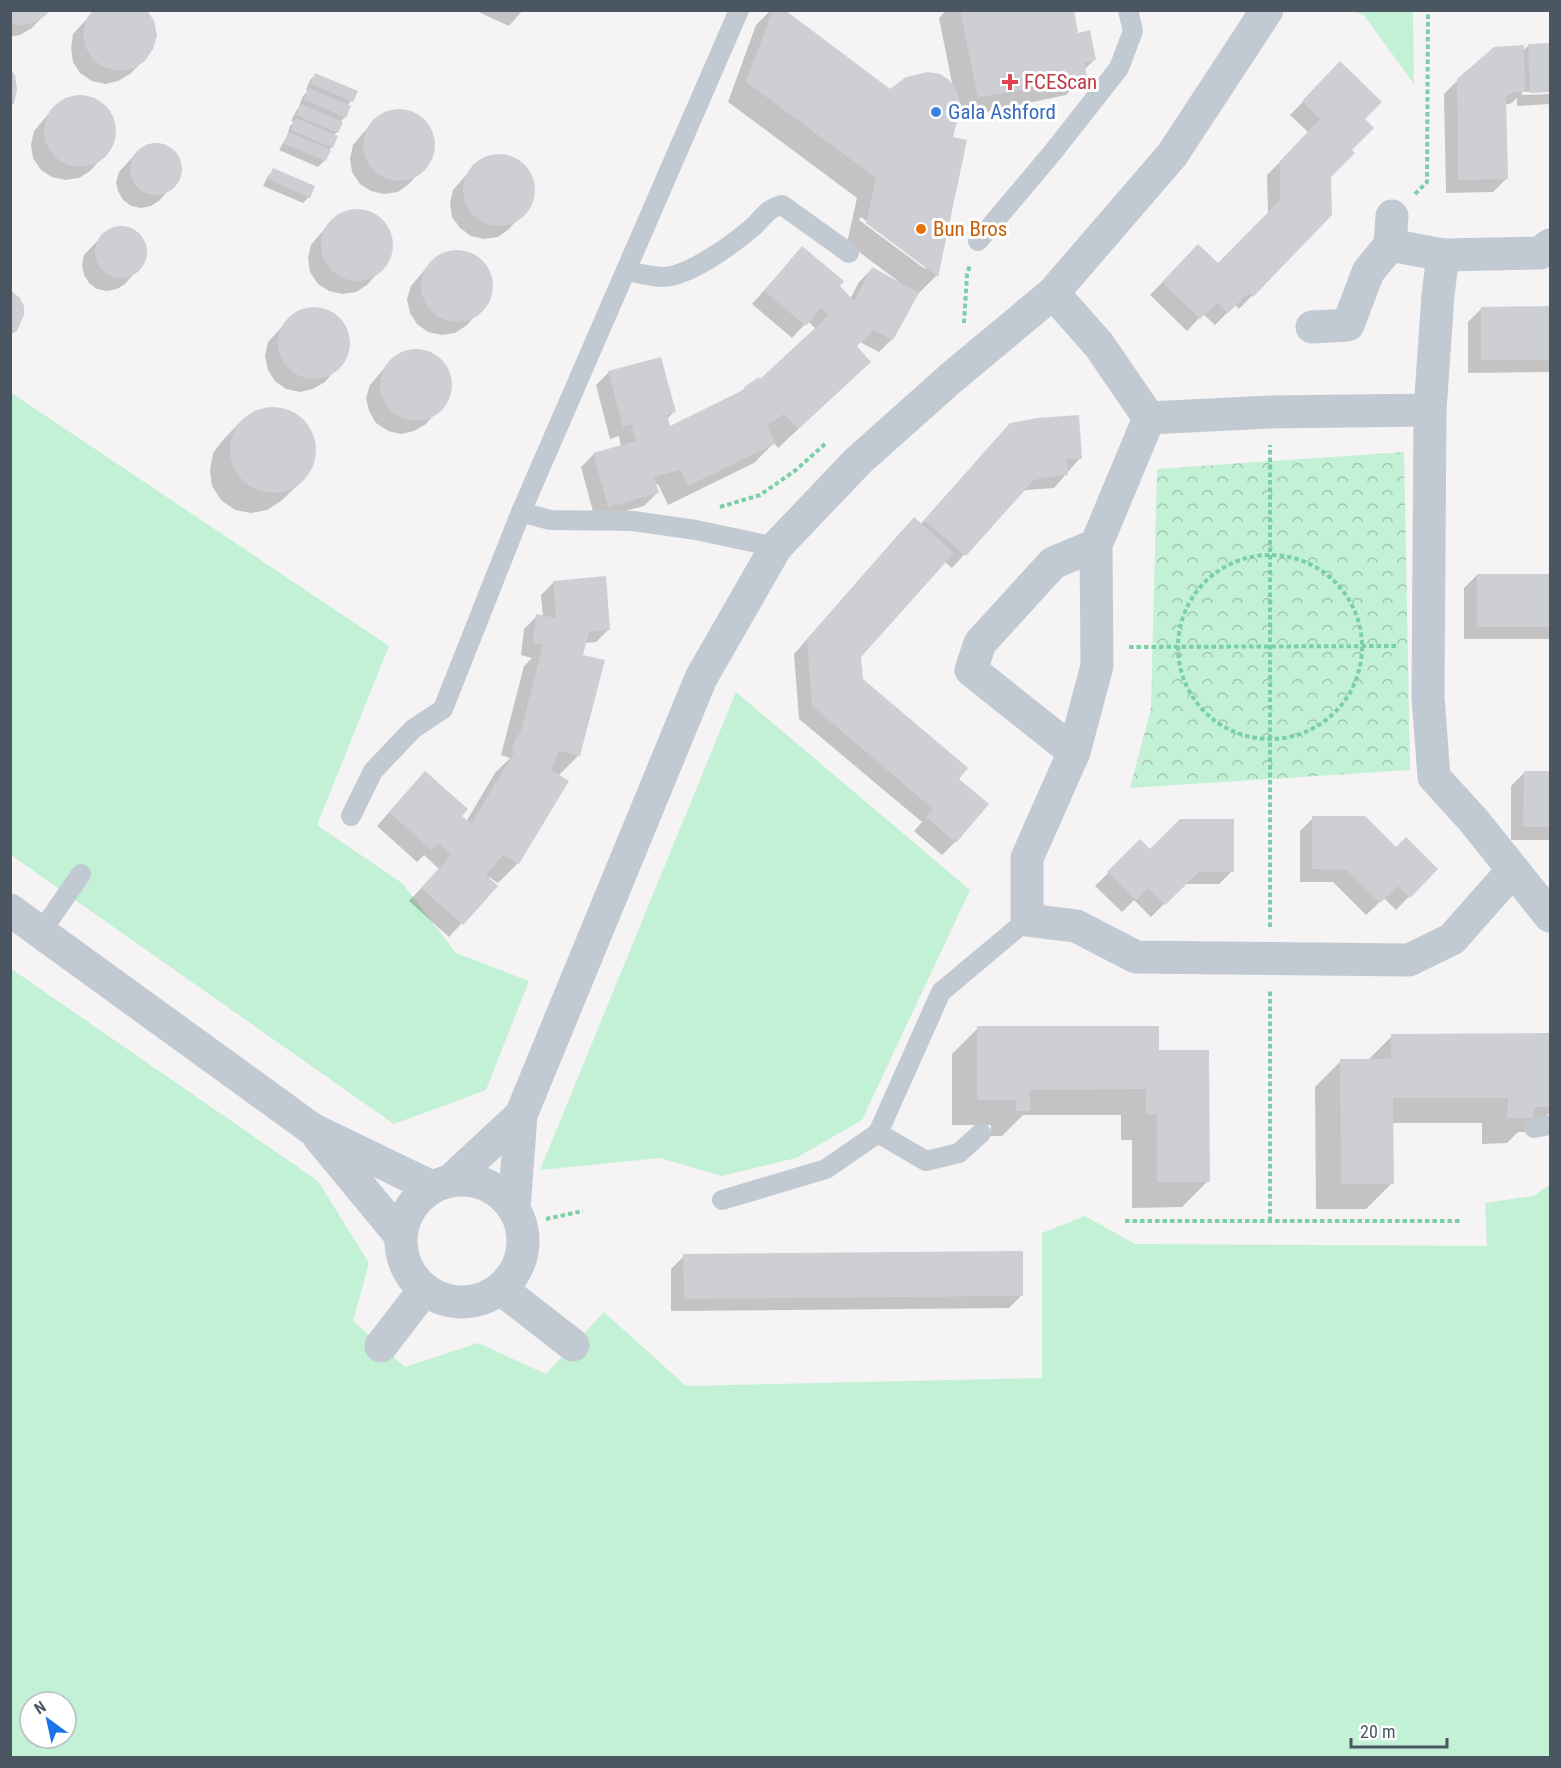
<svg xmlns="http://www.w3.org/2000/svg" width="1561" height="1768" font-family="'Roboto Condensed',sans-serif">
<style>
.green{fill:#c3f1d5;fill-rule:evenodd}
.park{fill:url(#park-crowns)}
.shadow{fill:#0003;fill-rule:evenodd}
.building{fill:#cdcfd5}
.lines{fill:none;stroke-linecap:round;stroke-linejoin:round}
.path{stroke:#7ad0a6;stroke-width:4;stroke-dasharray:4.5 3;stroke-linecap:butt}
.lane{stroke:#c1cad2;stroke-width:20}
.street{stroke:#c1cad2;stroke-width:33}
.health-dot{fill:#e0444e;stroke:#fff;stroke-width:2}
.shop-dot{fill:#3f7fe0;stroke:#fff;stroke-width:2}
.food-dot{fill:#e8710a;stroke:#fff;stroke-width:2}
.labels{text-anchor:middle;stroke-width:6;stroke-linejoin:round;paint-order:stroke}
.health-label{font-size:21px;fill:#be3a42;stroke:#fff;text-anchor:start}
.shop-label{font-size:21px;fill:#366cbe;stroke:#fff;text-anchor:start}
.food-label{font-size:21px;fill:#c56008;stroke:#fff;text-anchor:start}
</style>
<defs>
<pattern id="park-crowns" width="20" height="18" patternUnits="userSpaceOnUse" patternTransform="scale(1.5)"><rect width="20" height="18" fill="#c3f1d5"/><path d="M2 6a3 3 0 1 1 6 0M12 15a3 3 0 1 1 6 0" fill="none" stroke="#a0c6b0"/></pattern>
</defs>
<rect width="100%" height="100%" fill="#f5f3f3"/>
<g class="green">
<polygon points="1352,11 1413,11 1414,84 1364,15"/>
<polygon points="10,392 389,646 317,825 402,883 456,953 529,981 486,1090 394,1124 11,855"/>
<polygon points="736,692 970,890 862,1120 796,1158 722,1176 660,1158 540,1170"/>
<path d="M10,968L318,1181L369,1263L353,1321L405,1367L478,1343L546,1374L604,1312L686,1386L1042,1378V1233L1085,1216L1135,1244L1487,1246L1485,1203L1533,1196L1550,1185V1757H11ZM30,1702H66V1738H30Z"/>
</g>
<polygon class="park" points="1404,452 1410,770 1130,788 1151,709 1157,469"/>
<g class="shadow">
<polygon points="10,10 45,14 32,28 20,35 10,37"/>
<polygon points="95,10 144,60 130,74 118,81 105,84 92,81 80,73 73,62 71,48 73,34"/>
<polygon points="474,10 523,10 509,26"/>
<path d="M771,10H782L890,90L953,88L939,18L946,10H1072L1077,35L1094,60L1084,70L1085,75L1066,95L957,118L952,138L965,141L936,276L917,295L892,339L879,352L860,342L855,346L850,381L778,448L774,443L754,463L668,505L658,484L655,485L657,493L644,506L595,519L581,467L594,454L621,447L619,436L610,439L596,385L609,372L674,412L666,420L663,431L739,394L745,388L760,381L816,329L808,321L792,338L752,304L802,248L850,299L859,282L872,269L897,283L898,281L847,243L857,198L728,102L756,25ZM861,217L925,265V269L859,220Z"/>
<polygon points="1550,44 1550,91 1522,92 1522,95 1550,94 1550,104 1517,106 1517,98 1510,104 1505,104 1506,179 1493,192 1446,193 1444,94 1458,80 1523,51 1529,45"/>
<polygon points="1340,64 1363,119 1350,150 1330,177 1330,215 1239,309 1235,305 1215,325 1203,314 1187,331 1150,295 1198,246 1218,265 1268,214 1267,175 1309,133 1290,115"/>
<polygon points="316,74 356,91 351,101 347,106 345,117 340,122 337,132 333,136 332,147 328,151 324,161 318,167 279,150 287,136 290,126 294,122 291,121 296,111 300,106 299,106 303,96 308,91 306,90 310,80"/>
<polygon points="81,97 94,99 105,107 113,119 115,132 112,146 90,171 79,178 65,180 52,177 41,170 33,158 31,145 34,131 55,106 67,99"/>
<polygon points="399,110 413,113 424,121 432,133 434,146 431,159 409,184 398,192 384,194 371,191 360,184 352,172 350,159 353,145 374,120 386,112"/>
<polygon points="156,143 166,145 174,151 179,159 181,169 179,178 159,201 151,206 141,208 131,206 123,200 118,191 116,182 119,172 138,151 146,145"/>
<polygon points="500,155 513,158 524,166 532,177 534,191 531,204 509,229 498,237 484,239 471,236 460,228 452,217 450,203 453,190 475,165 486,158"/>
<polygon points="274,170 309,197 303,203 263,186 268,176"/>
<polygon points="358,210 371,213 382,221 389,232 392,246 389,260 367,285 356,292 342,294 329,291 318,284 310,272 308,258 311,245 332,220 344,213"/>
<polygon points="122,226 131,228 139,234 145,242 147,252 144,262 125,284 117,289 107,291 97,289 89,283 84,275 82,265 84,255 104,234 112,228"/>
<polygon points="457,251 471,254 482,262 489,273 492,287 489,300 467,325 455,333 442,335 428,332 417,324 410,313 407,299 411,286 432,261 444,254"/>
<polygon points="315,308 328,311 340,319 347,330 350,343 346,357 325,382 313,389 300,392 286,389 275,381 268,370 265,356 268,342 290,318 302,310"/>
<polygon points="1550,308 1550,372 1468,373 1468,322 1481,309"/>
<polygon points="416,349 430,352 441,360 449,372 451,385 448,399 426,424 414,431 401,434 388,431 376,423 369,411 366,398 370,385 391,360 403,352"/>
<polygon points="274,408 290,411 303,421 312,434 315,451 311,467 302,481 281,501 267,510 251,513 235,510 221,500 212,486 210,470 213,453 223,440 243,419 257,411"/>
<polygon points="997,438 1080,458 1054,488 1026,490 1020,492 952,568 944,561 860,657 862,680 957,779 955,842 942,855 914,831 922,822 799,719 794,654 901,532 920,525"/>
<polygon points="1477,575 1550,575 1550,639 1464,639 1464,588"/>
<polygon points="554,582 609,629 596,642 584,643 581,656 579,755 558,776 567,781 518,863 498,883 489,877 488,879 496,886 449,937 409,901 439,869 424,855 417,862 377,826 412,786 466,822 495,773 510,758 501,755 524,666 532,658 521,655 524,629 537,616 543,617 541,595"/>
<polygon points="1524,773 1550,773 1550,840 1511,840 1511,786"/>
<polygon points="1313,818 1396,849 1436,869 1396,910 1384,898 1366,915 1333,882 1300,882 1300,831"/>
<polygon points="1140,842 1150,852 1232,871 1219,884 1184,884 1151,917 1134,900 1122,912 1095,886"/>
<polygon points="978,1028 1157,1051 1208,1181 1182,1207 1132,1208 1132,1140 1121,1140 1121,1115 1023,1115 1002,1136 990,1136 991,1125 952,1125 952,1054"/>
<polygon points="1550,1035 1550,1112 1530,1132 1518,1132 1507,1143 1482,1144 1482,1123 1392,1123 1392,1183 1366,1209 1316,1209 1315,1087 1341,1061 1367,1061 1392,1036"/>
<polygon points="684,1256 1022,1295 1009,1308 671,1311 671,1269"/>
</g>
<g class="building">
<polygon points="10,10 50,10 46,15 34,23 20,25 10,23"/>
<polygon points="93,10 147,10 154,21 157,35 153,49 145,61 133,69 119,71 105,68 93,60 86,48 83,34 86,20"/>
<polygon points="773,10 785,10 890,89 906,77 928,72 940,74 949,80 956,89 960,101 959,114 953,137 967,140 938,277 866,223 876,178 746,82"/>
<polygon points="960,10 1074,10 1078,33 1090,30 1096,60 1084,63 1087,76 978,98"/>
<polygon points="1550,43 1550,92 1530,93 1528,44"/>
<polygon points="1524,45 1525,92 1514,92 1506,97 1508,179 1458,180 1457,79 1494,47"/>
<polygon points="1340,61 1382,102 1365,119 1374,128 1352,150 1355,153 1331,177 1332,215 1253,297 1249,293 1228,313 1217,303 1200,319 1162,282 1198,244 1218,263 1280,200 1280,161 1320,119 1302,101"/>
<polygon points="10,68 15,75 17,89 14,103 10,108"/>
<polygon points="315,73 358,91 353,102 311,84"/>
<polygon points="309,88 351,106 346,118 304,99"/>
<circle cx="80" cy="131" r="36"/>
<polygon points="301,104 343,122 338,133 296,115"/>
<circle cx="399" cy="145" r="36"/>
<polygon points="296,118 338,136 333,148 291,130"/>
<polygon points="289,132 331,150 326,161 284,144"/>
<circle cx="156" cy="169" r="26"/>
<circle cx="499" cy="190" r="36"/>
<polygon points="273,168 315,186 310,198 268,179"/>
<circle cx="357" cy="245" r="36"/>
<circle cx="121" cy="252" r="26"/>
<polygon points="802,246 844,281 840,286 854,301 872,267 919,293 893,340 874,330 857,346 871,362 798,429 784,414 767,425 775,444 688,486 680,470 654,477 659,493 608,507 593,453 636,441 631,424 623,427 608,371 661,357 676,412 667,415 670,426 745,389 744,387 759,377 760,379 829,315 821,308 806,326 764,291"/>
<circle cx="457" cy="286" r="36"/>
<polygon points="10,290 20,298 24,306 24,315 17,331 10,335"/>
<polygon points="1550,306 1550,360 1481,360 1481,307"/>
<circle cx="314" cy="343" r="36"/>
<circle cx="416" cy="385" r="36"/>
<circle cx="273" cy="450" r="43"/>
<polygon points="1079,415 1082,459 1067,459 1068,475 1041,478 1033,481 966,556 924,520 1010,423 1037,418"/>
<polygon points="914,517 954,553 861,657 863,679 968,768 959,779 989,804 956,843 926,817 933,809 812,706 807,639"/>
<rect x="1477" y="574" width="73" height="53"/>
<polygon points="606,576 610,630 589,632 583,655 605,660 580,756 559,751 551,770 569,781 519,864 503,855 486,875 498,886 463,925 421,888 451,855 438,843 431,850 389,812 425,771 468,809 462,816 471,824 514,752 511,750 518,734 520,735 543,645 533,643 536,614 556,618 553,581"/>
<polygon points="1524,771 1550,771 1550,827 1523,827"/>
<polygon points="1312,816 1365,816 1396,847 1406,837 1438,869 1410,898 1398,886 1380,903 1347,870 1312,869"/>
<polygon points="1180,819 1234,819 1234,872 1199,872 1165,905 1148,888 1136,900 1107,872 1140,839 1150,849"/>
<polygon points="977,1026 1159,1026 1159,1050 1209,1050 1210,1182 1157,1182 1157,1114 1146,1114 1146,1089 1030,1090 1030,1111 1016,1111 1016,1100 977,1100"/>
<polygon points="1550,1033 1550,1107 1534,1107 1534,1118 1507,1118 1508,1098 1393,1098 1394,1184 1341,1184 1340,1059 1391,1059 1391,1034"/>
<polygon points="1023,1251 1023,1296 684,1299 683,1254"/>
</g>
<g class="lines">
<g class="path">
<polyline points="1415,194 1427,182 1428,10"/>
<polyline points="964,323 967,274 970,265"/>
<polyline points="720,507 760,495 796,470 825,444"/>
<circle cx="1270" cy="647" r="92"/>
<polyline points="1129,647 1397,646"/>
<polyline points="1270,927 1270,445"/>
<polyline points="546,1219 583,1211"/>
<polyline points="1125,1221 1461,1221"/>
<polyline points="1270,1221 1270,991"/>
</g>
<g class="lane">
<polyline points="739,10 521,512 550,520 633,521 696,530 776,547"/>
<polyline points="978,241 1053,152 1119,68 1133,31 1128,10"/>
<path d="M626,271C638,273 651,277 663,277C690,276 733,244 753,227C764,217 767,208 782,205L849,253"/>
<polyline points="351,816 373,771 413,729 443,709 521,512"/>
<polyline points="41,932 81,874"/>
<polyline points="1534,1128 1550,1125"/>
<polyline points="878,1133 926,1161 959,1153 981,1133"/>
<polyline points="722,1200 826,1169 878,1133 941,992 1027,920"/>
</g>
<g class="street">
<polyline points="1390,245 1392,216"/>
<polyline points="1053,293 1099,345 1149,418 1096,545 1097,666 1074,752 1027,858 1027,920 1076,926 1136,957 1409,960 1452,939 1513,870"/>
<polyline points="1312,327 1348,325 1368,272 1390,245 1443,255"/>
<polyline points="1430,410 1428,697 1434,777 1474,821 1550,916"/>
<polyline points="1149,418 1270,412 1430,410 1438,295 1443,255 1540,253 1550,245"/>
<polyline points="1074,752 971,670 980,643 1053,563 1096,545"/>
<polyline points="10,910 312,1129 432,1187"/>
<polyline points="319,1137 400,1235"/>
<circle cx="462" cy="1241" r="61"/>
<polyline points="450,1181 521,1115"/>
<polyline points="514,1209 521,1115 701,678 776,547 858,461 951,378 1053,293 1172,155 1267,10"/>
<polyline points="501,1289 573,1345"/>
<polyline points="381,1346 424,1290"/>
</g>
</g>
<path class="health-dot" d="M1007 73h6v6h6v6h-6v6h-6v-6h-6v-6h6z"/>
<circle class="shop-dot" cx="936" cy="112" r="6"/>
<circle class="food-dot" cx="921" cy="229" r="6"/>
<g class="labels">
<g class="health-label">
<text x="1024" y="89">FCEScan</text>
</g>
<g class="shop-label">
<text x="948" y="119">Gala Ashford</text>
</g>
<g class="food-label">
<text x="933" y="236">Bun Bros</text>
</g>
</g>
<rect width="1561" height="1768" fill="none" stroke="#4a5661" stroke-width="24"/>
<g transform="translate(48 1720) rotate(327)"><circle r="28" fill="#ffffff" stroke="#b7bbc0" stroke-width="1.5"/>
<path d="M0-4.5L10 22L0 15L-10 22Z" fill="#1a73e8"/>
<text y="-9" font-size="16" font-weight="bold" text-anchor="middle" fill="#4a5661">N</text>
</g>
<path d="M1351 1738v9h96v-9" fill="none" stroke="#4a5661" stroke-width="3"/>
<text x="1360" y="1738" font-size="18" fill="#4a5661" stroke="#ffffff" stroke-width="4.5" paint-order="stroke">20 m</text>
</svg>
